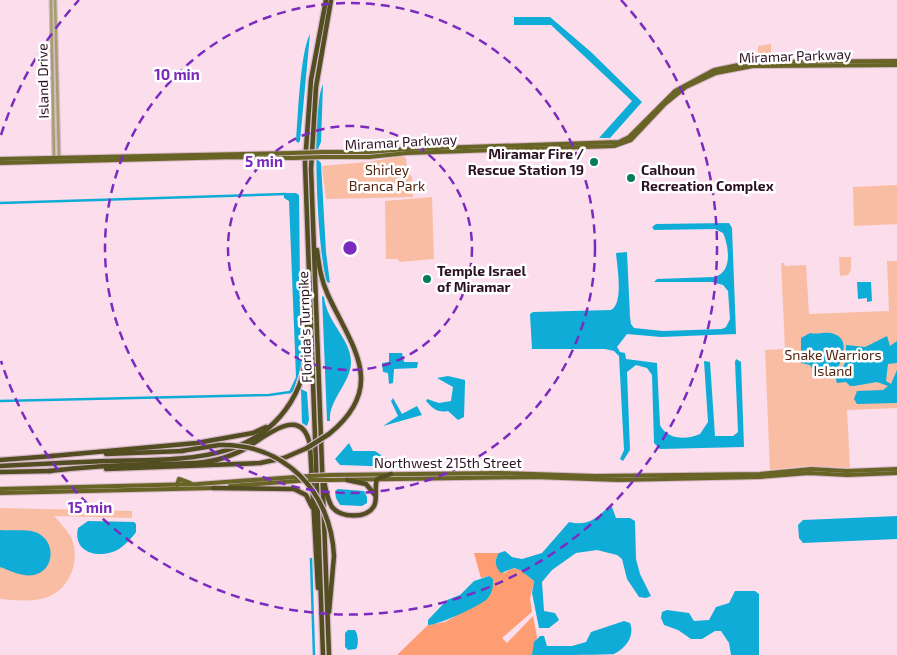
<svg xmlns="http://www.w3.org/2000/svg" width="897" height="655" font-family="'Exo 2',sans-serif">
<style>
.green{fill:#f9bda3}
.forest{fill:#fd9d71}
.water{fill:#0facd8}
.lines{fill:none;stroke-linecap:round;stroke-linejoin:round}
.canal{stroke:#0facd8;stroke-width:2.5}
.tertiary-casing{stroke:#d6b8c8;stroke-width:5}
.primary-casing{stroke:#d6b8c8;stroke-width:6}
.motorway-casing{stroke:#d6b8c8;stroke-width:7}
.tertiary{stroke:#a4a06b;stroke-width:2.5}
.primary{stroke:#686426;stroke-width:4}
.motorway{stroke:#524e21;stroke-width:4.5}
.primary-bridge-casing{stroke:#d6b8c8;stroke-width:6;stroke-linecap:butt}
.motorway-bridge-casing{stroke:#d6b8c8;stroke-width:7;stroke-linecap:butt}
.primary-bridge{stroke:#686426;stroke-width:4}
.motorway-bridge{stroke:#524e21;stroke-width:4.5}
.ring{fill:none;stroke:#7b2cbf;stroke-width:2.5;stroke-dasharray:9 6}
.poi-dot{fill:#057c59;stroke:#fff;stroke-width:2}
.labels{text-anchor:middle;stroke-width:5;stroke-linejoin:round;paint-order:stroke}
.street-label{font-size:14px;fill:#2c1222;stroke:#fff}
.poi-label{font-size:14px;font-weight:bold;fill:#2c1222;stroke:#fff;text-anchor:start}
.park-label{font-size:14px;fill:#53250e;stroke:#fff}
.centre{fill:#7b2cbf;stroke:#fff;stroke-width:2.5}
.ring-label{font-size:15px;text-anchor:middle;font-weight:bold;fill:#7b2cbf;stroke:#fff;stroke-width:5;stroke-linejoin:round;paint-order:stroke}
</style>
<rect width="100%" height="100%" fill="#fbddec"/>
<g class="green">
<polygon points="771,44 771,59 758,59 758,46"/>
<polygon points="402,156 406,158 407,171 412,177 413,197 326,199 322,166 368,162"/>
<polygon points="897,185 897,224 854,226 853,187"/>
<polygon points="432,197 434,259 400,262 397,259 386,259 385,201"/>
<polygon points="839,257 851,257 851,270 848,275 840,276"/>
<polygon points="887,261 897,261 897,408 847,410 850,468 807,466 770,470 765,350 785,349 781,263 784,263 785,266 806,265 809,314 889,311"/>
<path d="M0,508L132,511V518L54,516C60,523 66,529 71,537C81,558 71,587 50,596C35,603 16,600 0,599Z"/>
</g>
<polygon class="forest" points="474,553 499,553 496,558 504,573 513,568 520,570 534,581 530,599 532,612 502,638 507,643 533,616 537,637 532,655 397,655 428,625 445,622 488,598 492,591 489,576 481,578"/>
<g class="water">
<polygon points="514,17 550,17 591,52 642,102 610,138 599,138 632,101 551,25 514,25"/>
<path d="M310,34L300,141L298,143L296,141C298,117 300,53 310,34Z"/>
<path d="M323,84L321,142L318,149V160L321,163L326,252L330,283L327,282C317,252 311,110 323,84Z"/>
<polygon points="284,193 296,193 299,195 301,367 293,392 288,394 296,377 289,201 284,198"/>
<path d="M729,223L732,228L736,334L661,337L627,334L617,347L620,352L625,353L626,359L657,363L660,425C667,440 687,440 700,434L708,422L704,361L710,362L715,436H733L738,432L735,362L736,359L741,362L744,447L660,449L654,443L652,375L647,368L636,365L627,372L630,450L623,461L620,459L624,450L619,356L614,351L605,349H532L530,314L533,312L611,310C624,303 617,267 616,253L627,252L630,317L631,324L634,328L663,331L722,329L726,327L730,319L728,291L723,285L712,282H654L657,279L714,277C733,273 729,246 723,233L715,229L654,230L652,227L656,224Z"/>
<polygon points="857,282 871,282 872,301 867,302 867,298 858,299"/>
<path d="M322,296L324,297C327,323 351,339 351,362C351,383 328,400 330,421H327Z"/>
<path d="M810,333C817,335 826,331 834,334C851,339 842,363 835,372L824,367L814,372L810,365L801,363V338Z"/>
<polygon points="887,336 890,346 897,341 897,363 888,364 886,381 891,384 897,370 897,403 857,404 854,399 857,391 883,390 888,386 877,382 854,386 850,386 846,382 837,383 835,376 842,376 845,373 843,368 846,359 846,345 865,347"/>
<polygon points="389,353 402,353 404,362 418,362 417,368 394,369 393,383 389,384 388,373 383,372 382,363 389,362"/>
<path d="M448,376L465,380V383L464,417L458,420L448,411C438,413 433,409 426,401L427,399L439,403L451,401L453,387L437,378Z"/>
<polygon points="301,389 307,392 309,420 307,426 302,423"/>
<polygon points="393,398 402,414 417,406 422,415 383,426 398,416 391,401"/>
<polygon points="349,443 353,451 375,451 387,459 394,460 398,467 340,465 335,459"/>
<polygon points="338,489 364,491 367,497 367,503 362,506 340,505 336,498 335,491"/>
<path d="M612,507L616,518H630L635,521L636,559L640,574L651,596L646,598L639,597L627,579L622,559L617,555L597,550L576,553L552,570L542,582L544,611L555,613L559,620L549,628H539L532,593L534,581L520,570L514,568L501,573C495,567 494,560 499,553L505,551L512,557L522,559L542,553L569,522C586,526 595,520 607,508Z"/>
<polygon points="897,516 897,539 803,543 799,538 798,525 803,520"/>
<path d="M88,521L134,522L136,524V532C133,537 124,546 119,549C102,559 72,555 78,528Z"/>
<path d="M0,530C11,531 25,529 35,532C56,539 56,570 34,575C22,577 11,571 0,567Z"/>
<path d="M489,576L493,579C493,587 493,591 488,598C483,605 436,626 428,625V620L447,600L460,595L474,581Z"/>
<polygon points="735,591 755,591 759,594 759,655 731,655 729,643 721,631 715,631 702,639 691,639 678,630 664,625 661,618 662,612 667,610 689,613 694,621 709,620 716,607 729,603"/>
<path d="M624,621L630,623C635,636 626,648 614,654C606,655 545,655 532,655L534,642L540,636H544L547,646H572L586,642L591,632Z"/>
<path d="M348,630H355C358,634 359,645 356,649L348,650L345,647V633Z"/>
</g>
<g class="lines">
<g class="canal">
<polyline points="0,203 286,194"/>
<polyline points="0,401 269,395 290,392"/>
<polyline points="311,559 314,655"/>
</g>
<g class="tertiary-casing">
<g id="tertiary">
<polyline points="51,0 54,158"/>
<polyline points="55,0 59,157"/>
</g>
</g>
<g class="primary-casing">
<g id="primary">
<polyline points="323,152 369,152 407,149 619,142 629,137 675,91 714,70 753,62 897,61"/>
<polyline points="323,157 369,157 407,153 614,146 631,140 665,104 686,87 716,73 753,66 897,65"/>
<polyline points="0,159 293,153"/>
<polyline points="0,163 235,157 293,158"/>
<polyline points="331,475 499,473 595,476 760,474 811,469 847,471 897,469"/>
<polyline points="331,480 534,477 618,480 760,477 809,473 847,475 897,473"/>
<polyline points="177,485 179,479 190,483"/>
<polyline points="230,486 310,480"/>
<polyline points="0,489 198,484 310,476"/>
<polyline points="0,493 215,488"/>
</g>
</g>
<g class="motorway-casing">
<g id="motorway">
<path d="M317,250C319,266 321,280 328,295C352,347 388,386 329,434"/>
<polyline points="181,451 219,445"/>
<polyline points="106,454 183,451"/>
<polyline points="52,456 197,443 253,433 266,427"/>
<polyline points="0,460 53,456"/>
<path d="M0,466C37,464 74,462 110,461C182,459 265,465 299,386C308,363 306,335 308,311"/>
<polyline points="106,469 260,463 284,458 307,448"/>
<path d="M49,471C84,467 120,465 155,464C178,463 201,465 223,458C232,455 240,452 248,447C266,436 302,404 310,445L318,588"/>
<polyline points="0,472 51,471"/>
<polyline points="347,480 366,484 375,495"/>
<path d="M324,481C326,490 327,499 332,507C341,518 367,519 374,506C378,498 374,488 377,479L391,474"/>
<polyline points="213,488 294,489 306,495 312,507"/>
<polyline points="329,612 334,556"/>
<polyline points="323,655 305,163 311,80 326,0"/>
<polyline points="329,655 311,169 316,87 331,0"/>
</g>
</g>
<use href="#tertiary" class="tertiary"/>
<use href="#primary" class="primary"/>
<use href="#motorway" class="motorway"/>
<g class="primary-bridge-casing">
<g id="primary-bridge">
<polyline points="293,153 323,152"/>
<polyline points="293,158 323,157"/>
<polyline points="310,476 331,475"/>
<polyline points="310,480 331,480"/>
</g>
</g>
<g class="motorway-bridge-casing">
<g id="motorway-bridge">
<path d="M219,445C285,443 331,492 334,556"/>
<polyline points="307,448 329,434"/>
</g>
</g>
<use href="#primary-bridge" class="primary-bridge"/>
<use href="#motorway-bridge" class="motorway-bridge"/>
</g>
<g class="ring">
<circle cx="350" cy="248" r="122"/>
<circle cx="350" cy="248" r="245"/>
<path d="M1 135A367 367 0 0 1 79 0M621 0A367 367 0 1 1 1 361"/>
</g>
<g class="poi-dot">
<circle cx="594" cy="162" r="5"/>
<circle cx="631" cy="178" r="5"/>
<circle cx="427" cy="279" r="5"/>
</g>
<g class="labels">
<g class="street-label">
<text transform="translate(795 56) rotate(-2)" y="5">Miramar Parkway</text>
<text transform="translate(43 81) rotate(-91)" y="5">Island Drive</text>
<text transform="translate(401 142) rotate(-3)" y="5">Miramar Parkway</text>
<text transform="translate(305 327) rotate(-92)" y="5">Florida's Turnpike</text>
<text x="448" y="468">Northwest 215th Street</text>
</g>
<g class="poi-label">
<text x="584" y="159" text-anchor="end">Miramar Fire /<tspan x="584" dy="16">Rescue Station 19</tspan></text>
<text x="641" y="175">Calhoun<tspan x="641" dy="16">Recreation Complex</tspan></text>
<text x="437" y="276">Temple Israel<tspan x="437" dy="16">of Miramar</tspan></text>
</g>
<g class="park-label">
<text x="387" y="175">Shirley<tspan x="387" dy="16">Branca Park</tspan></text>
<text x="833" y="360">Snake Warriors<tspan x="833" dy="16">Island</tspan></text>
</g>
</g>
<circle cx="350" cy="248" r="8" class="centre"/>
<g class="ring-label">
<text x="177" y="80">10 min</text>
<text x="264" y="167">5 min</text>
<text x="90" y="513">15 min</text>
</g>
</svg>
